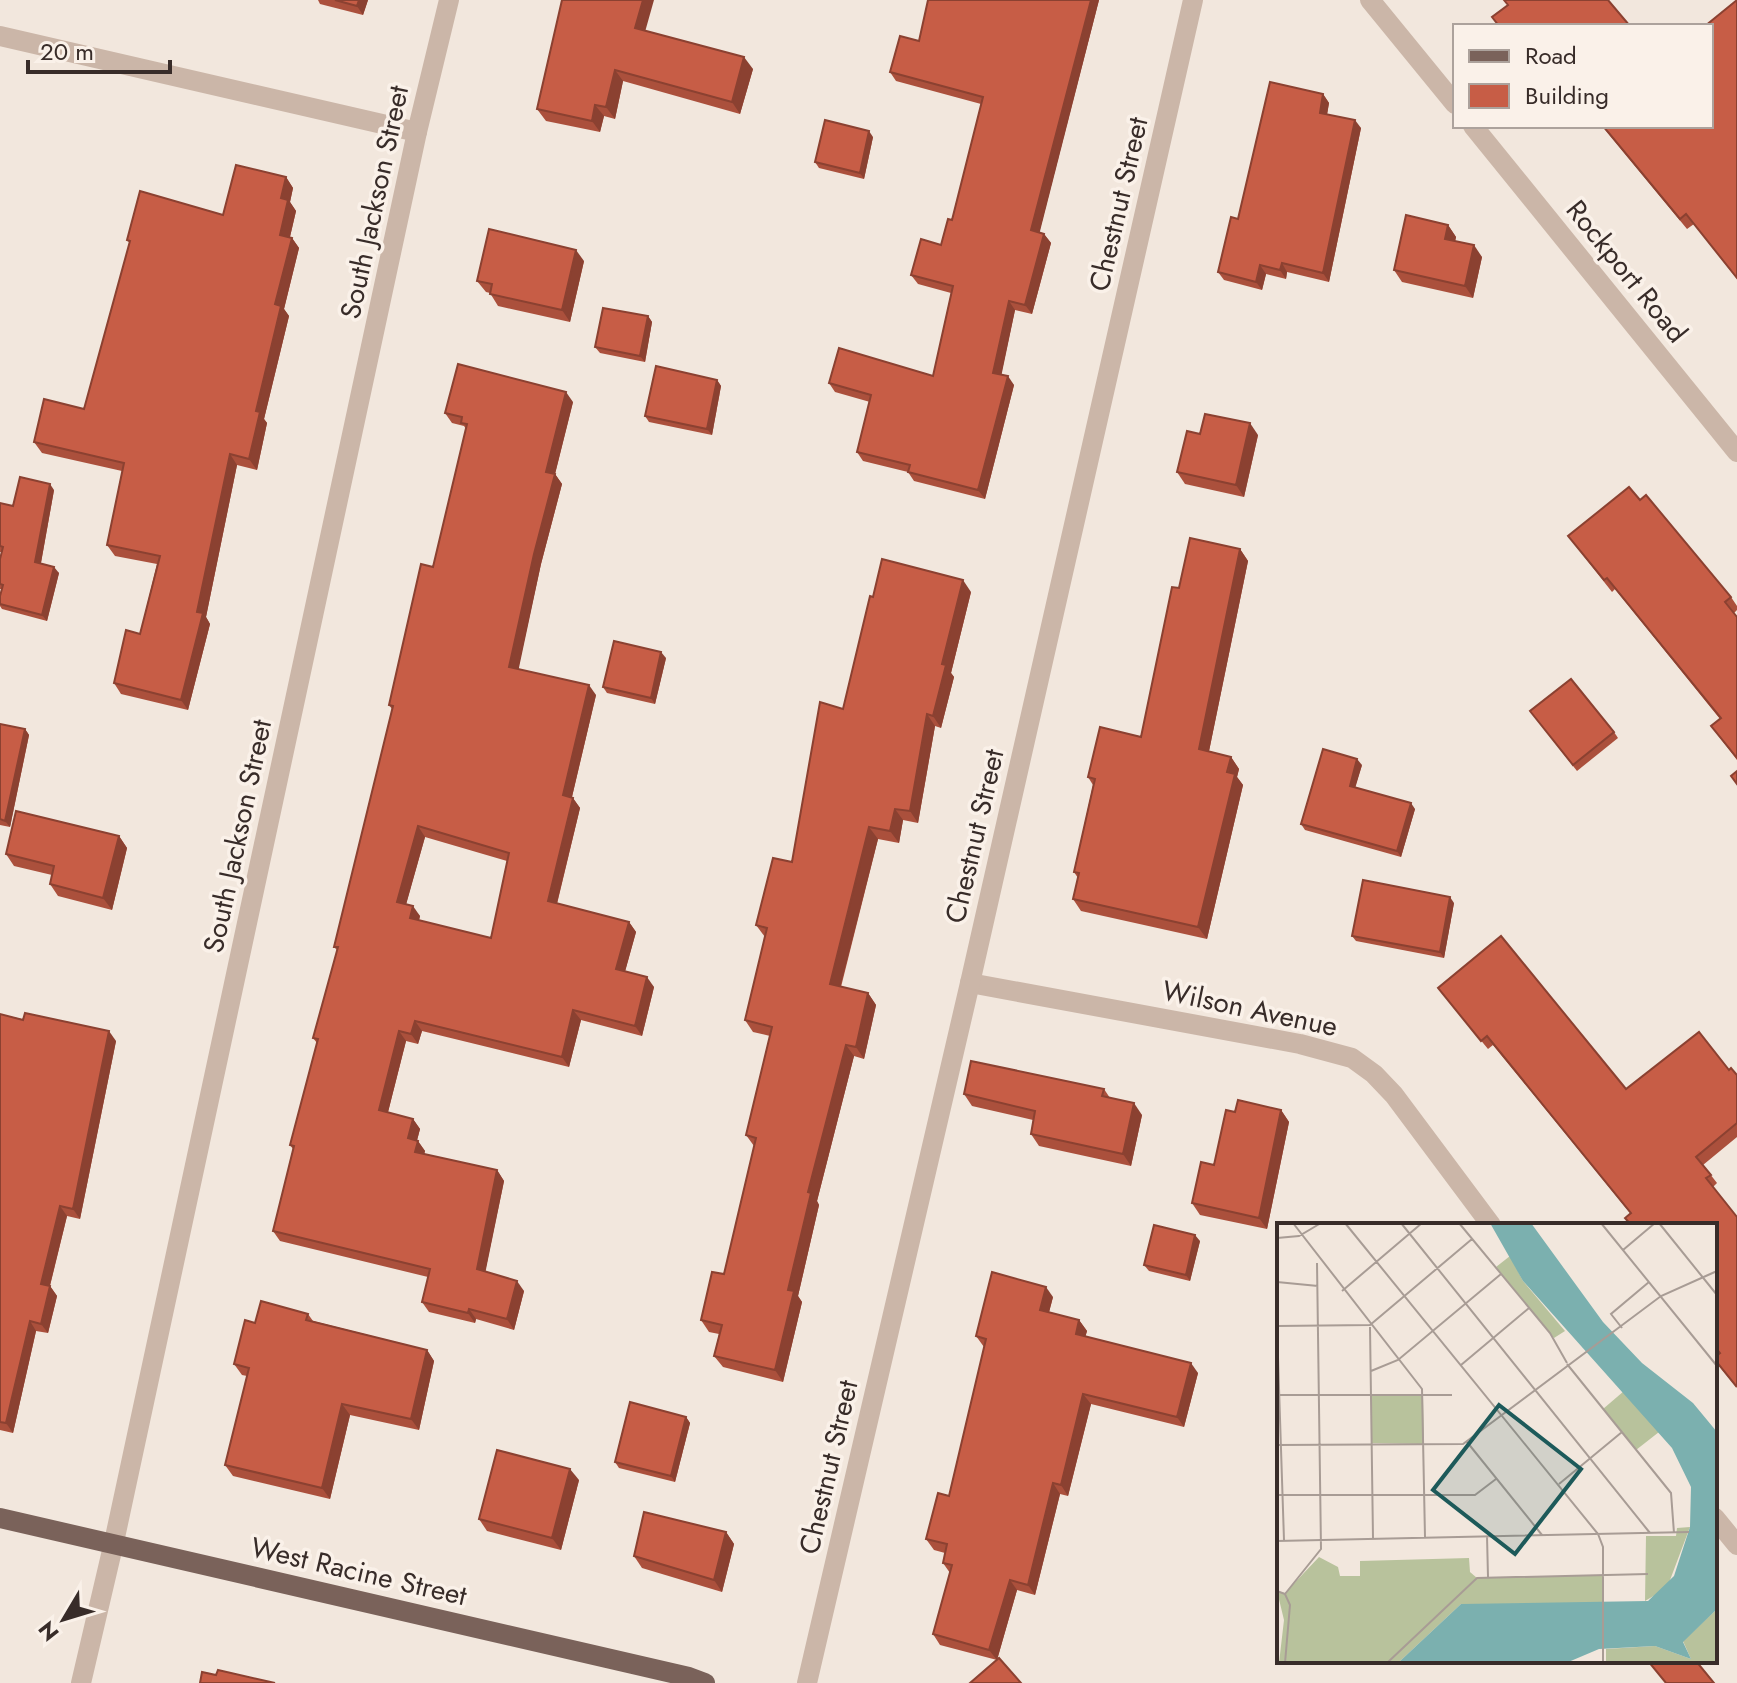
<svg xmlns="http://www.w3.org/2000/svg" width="1737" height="1683" font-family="Jost,sans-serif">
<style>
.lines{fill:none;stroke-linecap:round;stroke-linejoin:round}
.minor{stroke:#cbb6a8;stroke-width:20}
.major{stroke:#7a625a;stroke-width:20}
.wall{fill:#ab503c;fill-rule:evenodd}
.shaded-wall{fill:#8b4131}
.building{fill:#c75d46;stroke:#8b4131;stroke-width:2;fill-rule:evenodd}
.labels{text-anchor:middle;stroke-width:7;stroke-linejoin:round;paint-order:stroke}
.street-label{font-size:28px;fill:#382c29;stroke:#faf1e9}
.inset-road{fill:none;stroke:#a89c95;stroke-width:2}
.view{fill:#1d5a5a;fill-opacity:0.15;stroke:#1d5a5a;stroke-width:4}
.inset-edge{fill:none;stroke:#382c29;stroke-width:4}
</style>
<rect width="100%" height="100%" fill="#f2e7dd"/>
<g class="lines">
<g class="minor">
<polyline points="1370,0 1455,104"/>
<polyline points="0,36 417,132"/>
<polyline points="1473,126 1737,452"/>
<polyline points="970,983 1300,1044 1352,1058 1374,1074 1394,1095 1491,1225"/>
<polyline points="1715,1518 1737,1545"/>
<polyline points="81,1683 114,1542 417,132 449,0"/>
<polyline points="807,1683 970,983 1193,0"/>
</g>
<polyline class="major" points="0,1518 689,1677 705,1683"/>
</g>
<g class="wall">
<polygon points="318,0 368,0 363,15 320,4"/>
<polygon points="928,0 1099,0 1039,233 1044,234 1051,243 1032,314 1015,310 1001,375 1014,385 985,499 914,481 908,472 863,461 857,452 870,402 835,392 829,383 933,376 951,293 918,284 911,275 941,245 952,220 981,104 896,81 890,72 919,41"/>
<polygon points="1737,0 1737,279 1694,224 1687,229 1602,126 1711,126"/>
<polygon points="646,31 753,69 740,114 623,81 615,119 604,116 600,132 546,121 537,109"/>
<polygon points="1323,94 1329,103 1327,114 1361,128 1329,282 1287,272 1286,279 1266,274 1262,290 1224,280 1218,272 1238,219"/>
<polygon points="873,137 864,179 819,168 815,162"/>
<polygon points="286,177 293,188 290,202 296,211 290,237 292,238 299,248 284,309 289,316 264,419 267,423 257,470 237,465 206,617 210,624 188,710 121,694 114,683 140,634 157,564 115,556 107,545 122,471 42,453 34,442 84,409 130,243 127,240 223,215"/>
<polygon points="1448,225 1456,237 1455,241 1482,257 1473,298 1402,282 1394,270"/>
<polygon points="584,261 570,322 498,306 490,293 486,292 477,281"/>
<polygon points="648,316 652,322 645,362 600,353 595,347"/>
<polygon points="717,380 721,386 712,435 649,422 645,416"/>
<path d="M573,402L555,474L562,484L541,564L518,669L596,695L572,797L580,808L557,904L629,922L636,932L625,971L654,987L642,1036L581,1020L569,1067L422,1031L418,1044L406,1041L388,1112L413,1119L420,1129L417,1140L425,1151L424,1154L497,1170L504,1181L485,1272L524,1291L514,1330L476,1319L475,1323L429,1312L422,1302L428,1277L280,1241L273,1231L293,1149L290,1145L317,1043L313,1038L337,950L334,947L392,709L389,705L433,567L466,429L464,426L452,423L445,413ZM425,837L507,861L491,938L419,920L420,916L406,904Z"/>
<polygon points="1200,434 1258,435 1244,497 1185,484 1177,472"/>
<polygon points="54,490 41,563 59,573 47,621 2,609 0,606 0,596 2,589 0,589 0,559 2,552 0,552 0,503 13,506"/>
<polygon points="1640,500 1731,597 1737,606 1737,610 1734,613 1737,617 1737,760 1711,726 1720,719 1615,589 1612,592 1568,536"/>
<polygon points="1240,549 1248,561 1209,751 1231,757 1239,769 1237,777 1243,785 1207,939 1081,911 1073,899 1078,878 1074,872 1093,785 1088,777 1141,737 1179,588"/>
<polygon points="971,592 951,673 954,677 941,728 935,726 918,823 903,820 899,843 878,839 841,987 868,993 876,1005 864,1059 854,1056 817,1201 819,1205 798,1296 802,1302 783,1382 723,1367 714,1356 719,1334 709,1332 701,1320 724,1274 754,1146 746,1135 770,1036 753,1032 745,1020 765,937 756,925 792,862 843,709"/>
<polygon points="666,658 655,704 607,693 603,687"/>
<polygon points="1530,711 1614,732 1618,738 1577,771"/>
<polygon points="0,724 25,729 29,735 10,827 0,825"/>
<polygon points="1362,765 1355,787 1415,809 1401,857 1305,830 1301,824"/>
<polygon points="119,836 127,848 112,910 58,896 50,884 52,875 14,866 6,854"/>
<polygon points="1454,903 1444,958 1356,941 1352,936"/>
<polygon points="1438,988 1626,1089 1729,1070 1737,1075 1737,1137 1703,1165 1717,1183 1713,1187 1737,1217 1737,1388 1715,1361 1719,1354 1715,1349 1715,1225 1630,1225 1625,1218 1631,1214 1493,1045 1488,1049"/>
<polygon points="0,1014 116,1041 80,1219 67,1216 50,1286 57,1296 48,1333 36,1331 13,1433 0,1430"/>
<polygon points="1104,1089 1110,1098 1142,1115 1131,1166 1039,1146 1031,1134 1033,1120 972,1106 964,1094"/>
<polygon points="1281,1110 1289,1122 1267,1229 1200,1215 1192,1203 1214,1165 1235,1112"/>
<polygon points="1200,1241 1190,1281 1149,1271 1144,1265"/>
<polygon points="1053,1297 1049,1312 1079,1320 1087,1331 1085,1337 1198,1373 1184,1427 1091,1404 1068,1496 1060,1494 1035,1595 1017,1590 997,1660 940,1645 933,1634 950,1573 943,1563 945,1553 934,1550 926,1539 949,1496 984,1347 976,1336"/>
<polygon points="308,1314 313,1321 427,1350 434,1361 419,1430 350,1415 330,1499 233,1476 225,1465 247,1376 242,1375 234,1364 255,1323"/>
<polygon points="686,1417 690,1423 675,1482 619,1468 615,1462"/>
<polygon points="579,1480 561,1550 487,1531 479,1519"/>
<polygon points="726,1532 734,1544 722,1592 642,1568 634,1556"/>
</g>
<g class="shaded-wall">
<polygon points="359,0 368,0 363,15 357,6"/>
<polygon points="643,0 654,0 643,39 635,28"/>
<polygon points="1091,0 1099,0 1038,239 1031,230"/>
<polygon points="744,57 753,69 740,114 732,102"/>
<polygon points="615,70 623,81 615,119 606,107"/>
<polygon points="1323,94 1329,103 1326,121 1320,113"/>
<polygon points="595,105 604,116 600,132 592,121"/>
<polygon points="1355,120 1361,128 1329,282 1323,273"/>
<polygon points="869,131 873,137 864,179 860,173"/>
<polygon points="286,177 293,188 290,202 296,211 288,245 280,235 281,198"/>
<polygon points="1448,225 1456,237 1453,251 1445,239"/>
<polygon points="1044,234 1051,243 1032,314 1025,305"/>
<polygon points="292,238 299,248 284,309 289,316 264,419 267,423 257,470 249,459 256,411 275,304"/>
<polygon points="1474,245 1482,257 1473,298 1465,286"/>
<polygon points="576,250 584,261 570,322 562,310"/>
<polygon points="1282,263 1287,272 1286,279 1280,270"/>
<polygon points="1260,265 1266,274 1262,290 1256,282"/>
<polygon points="1009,301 1015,310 1000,382 993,373"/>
<polygon points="648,316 652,322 645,362 640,356"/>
<polygon points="1008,376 1014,385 985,499 978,490"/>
<polygon points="717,380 721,386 712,435 707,429"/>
<polygon points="566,392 573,402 555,474 562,484 541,564 517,677 509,667 546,472"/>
<polygon points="1250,423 1258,435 1244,497 1236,485"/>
<polygon points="230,454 237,465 206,617 210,624 188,710 181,700 197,612"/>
<polygon points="50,484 54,490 40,568 35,562"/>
<polygon points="1240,549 1248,561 1207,761 1199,749"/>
<polygon points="54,567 59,573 47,621 42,615"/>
<polygon points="963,580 971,592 951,673 954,677 941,728 933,716 942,664"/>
<polygon points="661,652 666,658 655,704 651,698"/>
<polygon points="589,685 596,695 570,805 563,795"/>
<polygon points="927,714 935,726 918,823 910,811"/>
<polygon points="25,729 29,735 10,827 5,821"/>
<polygon points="1231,757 1239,769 1237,777 1243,785 1207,939 1198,927"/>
<polygon points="1357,759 1362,765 1354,792 1350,786"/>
<polygon points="573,798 580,808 555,911 548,901"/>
<polygon points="1411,803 1415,809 1401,857 1397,851"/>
<polygon points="895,809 903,820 899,843 890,831"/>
<polygon points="418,826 425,837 404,912 397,902"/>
<polygon points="869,827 878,839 838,996 830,984"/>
<polygon points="119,836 127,848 112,910 103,898"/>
<polygon points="1450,897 1454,903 1444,958 1440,952"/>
<polygon points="413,906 420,916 417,928 410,918"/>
<polygon points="629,922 636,932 623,979 616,969"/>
<polygon points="647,977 654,987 642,1036 635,1026"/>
<polygon points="868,993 876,1005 864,1059 856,1047"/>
<polygon points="573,1010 581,1020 569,1067 562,1057"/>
<polygon points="415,1021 422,1031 418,1044 411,1034"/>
<polygon points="109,1031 116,1041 80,1219 73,1209"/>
<polygon points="399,1031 406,1041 386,1120 379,1110"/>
<polygon points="846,1045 854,1056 817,1201 819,1205 798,1296 802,1302 783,1382 775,1370 788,1290 808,1192"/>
<polygon points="1134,1103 1142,1115 1131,1166 1123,1154"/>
<polygon points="1281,1110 1289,1122 1267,1229 1259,1218"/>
<polygon points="413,1119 420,1129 415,1148 408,1138"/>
<polygon points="418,1141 425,1151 422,1162 415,1152"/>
<polygon points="497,1170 504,1181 484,1279 477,1269"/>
<polygon points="60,1206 67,1216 48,1293 41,1284"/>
<polygon points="1195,1235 1200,1241 1190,1281 1186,1275"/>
<polygon points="517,1281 524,1291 514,1330 507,1319"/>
<polygon points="50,1286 57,1296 48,1333 41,1324"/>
<polygon points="1046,1287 1053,1297 1047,1320 1040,1310"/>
<polygon points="469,1309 476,1319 475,1323 468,1313"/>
<polygon points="1079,1320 1087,1331 1083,1345 1076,1334"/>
<polygon points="30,1321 36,1331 13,1433 6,1423"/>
<polygon points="427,1350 434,1361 419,1430 411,1419"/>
<polygon points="1191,1363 1198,1373 1184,1427 1177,1417"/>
<polygon points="1083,1394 1091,1404 1068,1496 1061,1485"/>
<polygon points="342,1404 350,1415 330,1499 322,1488"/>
<polygon points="686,1417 690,1423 675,1482 671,1476"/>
<polygon points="570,1469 579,1480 561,1550 552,1538"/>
<polygon points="1053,1483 1060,1494 1035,1595 1028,1585"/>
<polygon points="726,1532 734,1544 722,1592 714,1580"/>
<polygon points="1010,1580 1017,1590 997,1660 989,1650"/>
</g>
<g class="building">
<polygon points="335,0 359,0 357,6"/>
<polygon points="562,0 643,0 635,28 744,57 732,102 615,70 606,107 595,105 592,121 537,109"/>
<polygon points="928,0 1091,0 1031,230 1044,234 1025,305 1009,301 993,373 1008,376 978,490 908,472 910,465 857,452 871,395 829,383 839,348 933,376 953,286 911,275 921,239 941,245 948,219 952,220 983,97 890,72 900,36 919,41"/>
<polygon points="1504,0 1608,0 1630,26 1499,26 1492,17 1508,5"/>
<polygon points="1737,0 1737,278 1686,214 1680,219 1603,126 1711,126 1711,26 1705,26"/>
<polygon points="1270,82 1323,94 1320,113 1355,120 1323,273 1282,263 1280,270 1260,265 1256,282 1218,272 1231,217 1238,219"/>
<polygon points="825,120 869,131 860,173 815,162"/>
<polygon points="236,165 286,177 281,198 288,200 280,235 292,238 275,304 281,306 256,411 260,412 249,459 230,454 197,612 203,613 181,700 114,683 126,630 140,634 160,556 107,545 124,463 34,442 44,399 84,409 130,241 127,240 140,191 223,215"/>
<polygon points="1406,215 1448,225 1445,239 1474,245 1465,286 1394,270"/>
<polygon points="489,229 576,250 562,310 490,294 492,284 477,281"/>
<polygon points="603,308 648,316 640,356 595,347"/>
<path d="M458,364L566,392L546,472L555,474L534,554L509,667L589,685L563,795L573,798L548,901L629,922L616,969L647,977L635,1026L573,1010L562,1057L415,1021L411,1034L399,1031L379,1110L413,1119L408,1138L418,1141L415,1152L497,1170L477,1269L517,1281L507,1319L469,1309L468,1313L422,1302L430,1269L273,1231L294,1146L290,1145L318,1039L313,1038L338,947H334L393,706L389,705L421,564L433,567L467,424L461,423L462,417L445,413ZM418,826L509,853L491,938L410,918L413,906L397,902Z"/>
<polygon points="656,366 717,380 707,429 645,416"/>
<polygon points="1205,414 1250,423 1236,485 1177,472 1187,431 1200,434"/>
<polygon points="20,477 50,484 35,562 54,567 42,615 0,604 0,596 3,585 0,584 0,559 3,547 0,546 0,503 13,506"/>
<polygon points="1629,487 1640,500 1646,495 1731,597 1725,602 1737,617 1737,758 1711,726 1721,718 1607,578 1604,580 1568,536"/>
<polygon points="1190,538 1240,549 1199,749 1231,757 1227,772 1235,774 1198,927 1073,899 1079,873 1074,872 1095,779 1088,777 1100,727 1141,737 1172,587 1179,588"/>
<polygon points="882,559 963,580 942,664 946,665 933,716 927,714 910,811 895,809 890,831 869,827 830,984 868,993 856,1047 846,1045 808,1192 811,1193 788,1290 794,1291 775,1370 714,1356 722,1325 701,1320 712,1272 724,1274 756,1138 746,1135 772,1027 745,1020 767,928 756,925 773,858 792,862 820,702 843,709 870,596 873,597"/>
<polygon points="614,641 661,652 651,698 603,687"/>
<polygon points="1571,679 1614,732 1573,765 1530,711"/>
<polygon points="0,724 25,729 5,821 0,819"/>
<polygon points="1323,749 1357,759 1350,786 1411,803 1397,851 1301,824"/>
<polygon points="1737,771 1737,784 1731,776"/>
<polygon points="16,811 119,836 103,898 50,884 54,866 6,854"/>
<polygon points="1363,880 1450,897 1440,952 1352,936"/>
<polygon points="1501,936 1626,1089 1699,1032 1729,1070 1731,1068 1737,1075 1737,1123 1696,1157 1711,1175 1706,1178 1737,1217 1737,1385 1736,1386 1715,1360 1715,1357 1720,1353 1715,1347 1715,1225 1631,1225 1625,1218 1631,1213 1487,1036 1481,1041 1438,988"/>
<polygon points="25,1013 109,1031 73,1209 60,1206 41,1284 50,1286 41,1324 30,1321 6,1423 0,1422 0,1014 23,1020"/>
<polygon points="971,1061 1104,1089 1102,1096 1134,1103 1123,1154 1031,1134 1035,1111 964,1094"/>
<polygon points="1238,1100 1281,1110 1259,1218 1192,1203 1201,1162 1214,1165 1226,1110 1235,1112"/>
<polygon points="1154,1225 1195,1235 1186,1275 1144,1265"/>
<polygon points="992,1272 1046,1287 1040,1310 1079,1320 1076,1334 1191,1363 1177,1417 1083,1394 1061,1485 1053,1483 1028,1585 1010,1580 989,1650 933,1634 952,1565 943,1563 947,1544 926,1539 938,1493 949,1496 986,1339 976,1336"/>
<polygon points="261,1301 308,1314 306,1320 427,1350 411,1419 342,1404 322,1488 225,1465 249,1368 234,1364 245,1320 255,1323"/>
<polygon points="630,1402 686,1417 671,1476 615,1462"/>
<polygon points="497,1450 570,1469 552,1538 479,1519"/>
<polygon points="644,1512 726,1532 714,1580 634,1556"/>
<polygon points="999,1658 1021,1683 970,1683"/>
<polygon points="1648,1661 1696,1661 1714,1683 1666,1683"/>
<polygon points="218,1670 275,1683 200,1683 202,1672 216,1675"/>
</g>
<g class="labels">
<g class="street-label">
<text transform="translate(374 202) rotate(-78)" y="10">South Jackson Street</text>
<text transform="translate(1118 204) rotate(-77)" y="10">Chestnut Street</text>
<text transform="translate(1627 271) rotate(51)" y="10">Rockport Road</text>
<text transform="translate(237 836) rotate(-78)" y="10">South Jackson Street</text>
<text transform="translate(974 836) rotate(-77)" y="10">Chestnut Street</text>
<text transform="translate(1250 1008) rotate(12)" y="10">Wilson Avenue</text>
<text transform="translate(828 1467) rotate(-77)" y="10">Chestnut Street</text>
<text transform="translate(359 1571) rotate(13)" y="10">West Racine Street</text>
</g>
</g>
<g transform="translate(1277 1223)">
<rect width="440" height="440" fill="#f2e7dd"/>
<path d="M233,33L246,58L288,108L277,115L219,44ZM347,168L382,209L359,227L326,186ZM94,172H146L147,221L95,220ZM413,304L390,365L368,378L369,313H399L400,305ZM42,334L61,344L63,353H83V338L192,335L193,349L200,355L326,352V382L184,381L121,440H2L7,397L0,368L8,370ZM440,386V440H329V426L378,423L414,436L406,418Z" fill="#b8c29c"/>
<path d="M213,0H254L326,99L365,140L416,180L440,209V386L406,419L414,436L378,423L322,426L289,440H121L184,381L371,378L397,353L413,304L414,264L395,225L246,58Z" fill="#7bb0af"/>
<path class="inset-road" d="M16,0L145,166L148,314M68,0L321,311L326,324V440M124,0L373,310M182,0L273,110L290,140M324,0L440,143M382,0L440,72M0,15L22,13L44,0M346,27L378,0M0,59L41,63M65,68L145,0M0,103L93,102L195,16M0,104L7,317M93,104L96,315M345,105L334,91L372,59M290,141L394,270L397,310M184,142L252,85M94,148L121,137L224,51M2,172H175M190,219L265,312M0,222L186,221L384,73L440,48M282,261L345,209M0,272H198L219,256M210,313L211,354M0,318L412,309M0,368L8,371L13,382L8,440M8,371L44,326L40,40M110,440L200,355L371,351"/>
<path class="view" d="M222,182L304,246L238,331L156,267Z"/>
<rect width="440" height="440" class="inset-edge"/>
</g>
<rect x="1453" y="24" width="260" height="104" fill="#faf1e9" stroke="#aca29c" stroke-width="2"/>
<rect x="1469" y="50" width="40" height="12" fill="#7a625a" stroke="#aca29c" stroke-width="2"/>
<text x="1525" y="64" font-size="24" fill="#382c29">Road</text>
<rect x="1469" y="84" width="40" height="24" fill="#c75d46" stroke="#aca29c" stroke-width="2"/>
<text x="1525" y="104" font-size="24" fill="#382c29">Building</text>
<g transform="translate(64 1619) rotate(232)" stroke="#faf1e9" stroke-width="6" paint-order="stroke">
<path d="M0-6L14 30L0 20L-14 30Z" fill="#382c29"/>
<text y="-12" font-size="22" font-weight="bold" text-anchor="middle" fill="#382c29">N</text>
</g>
<path d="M28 60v12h142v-12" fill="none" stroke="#382c29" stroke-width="4"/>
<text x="40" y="60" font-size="24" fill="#382c29" stroke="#faf1e9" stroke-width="6" paint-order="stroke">20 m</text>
</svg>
